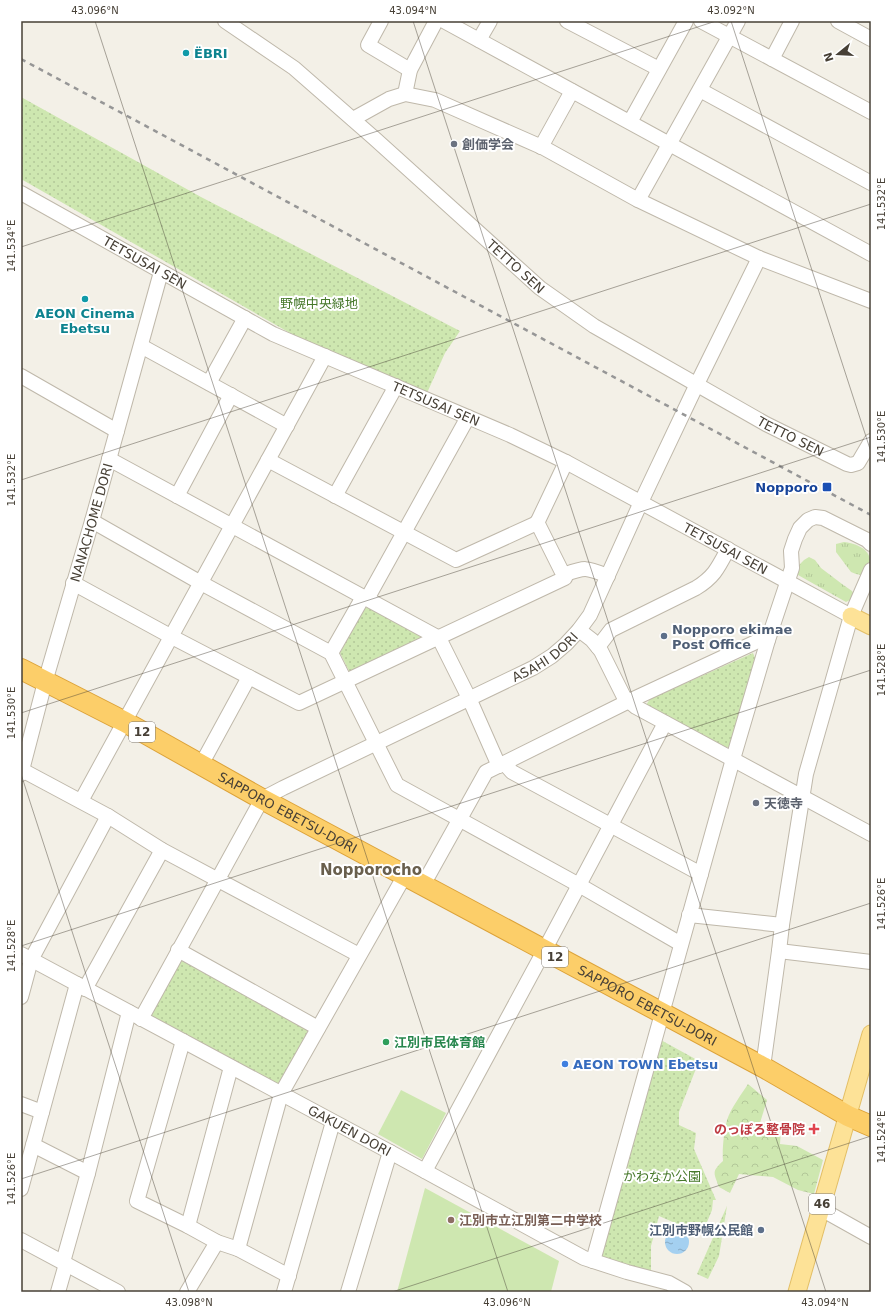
<svg xmlns="http://www.w3.org/2000/svg" width="892" height="1313" font-family="'DejaVu Sans','Noto Sans JP',sans-serif">
<style>
.grass{fill:url(#grass-tufts)}
.forest{fill:url(#forest-crowns)}
.park{fill:url(#park-dots)}
.garden{fill:#cee7b0}
.water{fill:url(#water-ripples)}
.lines{fill:none;stroke-linecap:round;stroke-linejoin:round}
.minor-casing{stroke:#bfb8aa;stroke-width:16}
.major-casing{stroke:#e3bf66;stroke-width:19}
.highway-casing{stroke:#dca239;stroke-width:22}
.minor{stroke:#fff;stroke-width:14}
.major{stroke:#fde297;stroke-width:17}
.highway{stroke:#fcce69;stroke-width:20}
.rail{stroke:#969696;stroke-width:2.5;stroke-dasharray:5 5;stroke-linecap:butt}
.ticks{fill:none;stroke:#474036;stroke-width:1;stroke-opacity:0.45}
.culture-dot{fill:#0f9aa8;stroke:#fff;stroke-width:1.5}
.worship-dot{fill:#6b7280;stroke:#fff;stroke-width:1.5}
.transit-dot{fill:#1a4fb4;stroke:#fff;stroke-width:1.5}
.service-dot{fill:#5c6f8a;stroke:#fff;stroke-width:1.5}
.leisure-dot{fill:#2e9e5b;stroke:#fff;stroke-width:1.5}
.shop-dot{fill:#3f7fe0;stroke:#fff;stroke-width:1.5}
.health-dot{fill:#e0444e;stroke:#fff;stroke-width:1.5}
.education-dot{fill:#8d6e63;stroke:#fff;stroke-width:1.5}
.labels{text-anchor:middle;stroke-width:4;stroke-linejoin:round;paint-order:stroke}
.shield{fill:#fff;stroke:#7e7972;stroke-width:1}
.shield-label{font-size:12px;font-weight:bold;fill:#474036}
.culture-label{font-size:13px;font-weight:bold;fill:#0d838f;stroke:#fff;text-anchor:start}
.worship-label{font-size:13px;font-weight:bold;fill:#5b616d;stroke:#fff;text-anchor:start}
.street-label{font-size:13px;fill:#474036;stroke:#fff}
.park-label{font-size:13px;fill:#46782a;stroke:#fff}
.transit-label{font-size:13px;font-weight:bold;fill:#164399;stroke:#fff;text-anchor:end}
.service-label{font-size:13px;font-weight:bold;fill:#4e5e75;stroke:#fff;text-anchor:start}
.leisure-label{font-size:13px;font-weight:bold;fill:#27864d;stroke:#fff;text-anchor:start}
.shop-label{font-size:13px;font-weight:bold;fill:#366cbe;stroke:#fff;text-anchor:start}
.health-label{font-size:13px;font-weight:bold;fill:#be3a42;stroke:#fff;text-anchor:end}
.education-label{font-size:13px;font-weight:bold;fill:#785e54;stroke:#fff;text-anchor:start}
.quarter-label{font-size:15px;font-weight:bold;fill:#695f4d;stroke:#fff}
.neatline{fill:none;stroke:#474036;stroke-width:1.5}
.ticks-label{font-size:10px;text-anchor:middle;fill:#474036}
</style>
<defs>
<pattern id="grass-tufts" width="24" height="20" patternUnits="userSpaceOnUse"><rect width="24" height="20" fill="#cee7b0"/><path d="M3 7l-1-3M5 7V3M7 7l1-3M15 17l-1-3M17 17v-4M19 17l1-3" fill="none" stroke="#b2c798"/></pattern>
<pattern id="forest-crowns" width="20" height="18" patternUnits="userSpaceOnUse"><rect width="20" height="18" fill="#cee7b0"/><path d="M2 6a3 3 0 1 1 6 0M12 15a3 3 0 1 1 6 0" fill="none" stroke="#b2c798"/></pattern>
<pattern id="park-dots" width="8" height="8" patternUnits="userSpaceOnUse"><rect width="8" height="8" fill="#cee7b0"/><path d="M2 2h.1M6 6h.1" fill="none" stroke="#b2c798" stroke-width="1.8" stroke-linecap="round"/></pattern>
<pattern id="water-ripples" width="26" height="14" patternUnits="userSpaceOnUse"><rect width="26" height="14" fill="#a4d0f0"/><path d="M2 4q2-2 4 0t4 0M15 11q2-2 4 0t4 0" fill="none" stroke="#87aac3"/></pattern>
</defs>
<rect width="100%" height="100%" fill="#f3f0e7"/>
<g class="grass">
<path d="M844,542C863,544 881,557 861,575L856,574L851,572L836,552V544Z"/>
<polygon points="809,557 815,560 821,568 842,584 852,591 854,594 852,599 846,602 798,575 795,569 804,560"/>
</g>
<path class="forest" d="M748,1084L767,1100L760,1123L773,1125V1127L781,1130L780,1144L797,1146L823,1160L814,1194L798,1190L773,1177L739,1174L730,1193L719,1187C714,1173 711,1172 723,1161C722,1149 724,1132 727,1120C731,1108 741,1095 748,1084Z"/>
<g class="park">
<polygon points="21,97 201,197 460,331 445,353 427,393 304,341 21,179"/>
<polygon points="364,608 371,608 421,634 419,642 350,673 340,653"/>
<polygon points="753,653 756,660 733,745 724,749 646,705 650,699"/>
<polygon points="182,957 312,1028 279,1089 149,1017"/>
<polygon points="659,1039 699,1061 679,1112 679,1125 696,1133 694,1149 716,1200 713,1200 712,1210 702,1234 689,1230 689,1229 659,1216 651,1246 651,1274 596,1256"/>
<polygon points="727,1206 719,1256 708,1279 697,1274"/>
</g>
<g class="garden">
<polygon points="401,1090 446,1113 422,1159 378,1134"/>
<polygon points="425,1188 559,1261 551,1292 397,1292"/>
</g>
<circle class="water" cx="677" cy="1242" r="12"/>
<g class="lines">
<g class="minor-casing">
<g id="minor">
<path id="s1" d="M225,21L294,68L374,138L540,288L594,326L766,424L847,464L851,465L858,463L871,441"/>
<polyline points="381,21 368,45 410,70"/>
<polyline points="444,21 871,254"/>
<polyline points="567,21 659,69"/>
<polyline points="701,21 871,112"/>
<polyline points="838,21 871,39"/>
<polyline points="479,40 490,21"/>
<polyline points="772,59 792,21"/>
<polyline points="700,90 871,183"/>
<polyline points="405,94 410,70 436,21"/>
<polyline points="353,119 389,99 405,94 435,100 544,148 638,200 759,258 871,301"/>
<polyline points="630,122 686,21"/>
<polyline points="541,147 572,91"/>
<path id="s2" d="M21,193L273,334L510,435L566,462L851,616"/>
<polyline points="638,200 738,21"/>
<polyline points="141,346 287,426"/>
<polyline points="21,376 117,431"/>
<polyline points="209,383 245,318"/>
<polyline points="109,459 439,638 469,698 499,766"/>
<polyline points="268,460 456,560 537,523 566,462"/>
<polyline points="177,496 231,395"/>
<polyline points="335,496 396,386"/>
<polyline points="92,521 201,583 331,653 397,785 579,885 681,944"/>
<path d="M563,575C586,567 585,567 608,576"/>
<polyline points="73,583 172,637 299,703 565,578 537,522"/>
<polyline points="367,599 468,417"/>
<polyline points="579,630 592,640 601,651 624,697 636,707 871,834"/>
<path d="M598,647L611,630L696,588C714,577 718,568 728,549"/>
<polyline points="331,653 363,597"/>
<polyline points="504,763 512,772 701,874"/>
<polyline points="201,765 249,677"/>
<polyline points="22,770 108,816 162,850 359,955"/>
<path id="s3" d="M21,774L45,682L92,521L161,272"/>
<polyline points="81,801 325,356"/>
<polyline points="423,885 486,772 629,701 758,641 768,640"/>
<polyline points="689,915 782,925"/>
<polyline points="178,950 318,1028"/>
<polyline points="779,951 871,962"/>
<path id="s4" d="M21,954L390,1152L584,1258L627,1272L669,1283L685,1292"/>
<polyline points="85,989 162,850"/>
<polyline points="21,997 31,960 108,816"/>
<path id="s5" d="M141,1019L262,799L283,788L533,668L552,656L566,644L579,630L590,615L641,502L697,384L759,258"/>
<polyline points="183,1041 137,1201 188,1226 217,1242 238,1249 289,1276"/>
<polyline points="763,1067 779,951 782,925 806,774 851,616 871,570"/>
<polyline points="21,1104 42,1112"/>
<polyline points="33,1145 88,1173"/>
<polyline points="425,1171 544,951 665,723"/>
<polyline points="21,1189 77,984"/>
<polyline points="821,1209 871,1237"/>
<polyline points="188,1226 231,1067"/>
<polyline points="21,1240 118,1292"/>
<polyline points="238,1249 281,1094 405,875"/>
<polyline points="593,1261 733,759 768,640 792,568 791,551 795,539 800,528 808,520 815,517 823,518 867,540 871,544"/>
<polyline points="63,1262 88,1173 129,1012"/>
<polyline points="58,1292 66,1264"/>
<polyline points="187,1292 217,1242"/>
<polyline points="284,1292 333,1122"/>
<polyline points="348,1292 390,1152"/>
</g>
</g>
<g class="major-casing">
<g id="major">
<polyline points="851,616 871,626"/>
<polyline points="797,1292 871,1034"/>
</g>
</g>
<g class="highway-casing">
<g id="highway">
<path id="s6" d="M21,669L125,722L262,799L763,1067L848,1116L871,1126"/>
</g>
</g>
<use href="#minor" class="minor"/>
<use href="#major" class="major"/>
<use href="#highway" class="highway"/>
<polyline class="rail" points="21,59 871,515"/>
</g>
<path class="ticks" d="M95,21L508,1292M413,21L826,1292M731,21L871,452M21,247L716,21M21,480L871,204M21,713L871,437M21,774L189,1292M21,946L871,670M21,1179L871,903M392,1292L871,1136"/>
<g class="culture-dot">
<circle cx="186" cy="53" r="4"/>
<circle cx="85" cy="299" r="4"/>
</g>
<g class="worship-dot">
<circle cx="454" cy="144" r="4"/>
<circle cx="756" cy="803" r="4"/>
</g>
<rect class="transit-dot" x="822" y="482" width="10" height="10" rx="2"/>
<g class="service-dot">
<circle cx="664" cy="636" r="4"/>
<circle cx="761" cy="1230" r="4"/>
</g>
<circle class="leisure-dot" cx="386" cy="1042" r="4"/>
<circle class="shop-dot" cx="565" cy="1064" r="4"/>
<path class="health-dot" d="M812 1123h4v4h4v4h-4v4h-4v-4h-4v-4h4z"/>
<circle class="education-dot" cx="451" cy="1220" r="4"/>
<g class="labels">
<g class="shield">
<rect x="129" y="722" width="26" height="20" rx="3"/>
<rect x="542" y="947" width="26" height="20" rx="3"/>
<rect x="809" y="1194" width="26" height="20" rx="3"/>
</g>
<g class="shield-label">
<text x="142" y="736">12</text>
<text x="555" y="961">12</text>
<text x="822" y="1208">46</text>
</g>
<g class="culture-label">
<text x="194" y="58">ËBRI</text>
<text x="85" y="318" text-anchor="middle">AEON Cinema<tspan x="85" dy="15">Ebetsu</tspan></text>
</g>
<g class="worship-label">
<text x="462" y="149">創価学会</text>
<text x="764" y="808">天徳寺</text>
</g>
<g class="street-label">
<text dy="5" stroke="none"><textPath href="#s2" startOffset="142">TETSUSAI SEN</textPath></text>
<text dy="5" stroke="none"><textPath href="#s1" startOffset="381">TETTO SEN</textPath></text>
<text dy="5" stroke="none"><textPath href="#s2" startOffset="466">TETSUSAI SEN</textPath></text>
<text dy="5" stroke="none"><textPath href="#s1" startOffset="705">TETTO SEN</textPath></text>
<text dy="5" stroke="none"><textPath href="#s3" startOffset="261">NANACHOME DORI</textPath></text>
<text dy="5" stroke="none"><textPath href="#s2" startOffset="790">TETSUSAI SEN</textPath></text>
<text dy="5" stroke="none"><textPath href="#s5" startOffset="568">ASAHI DORI</textPath></text>
<text dy="5" stroke="none"><textPath href="#s6" startOffset="303">SAPPORO EBETSU-DORI</textPath></text>
<text dy="5" stroke="none"><textPath href="#s6" startOffset="711">SAPPORO EBETSU-DORI</textPath></text>
<text dy="5" stroke="none"><textPath href="#s4" startOffset="373">GAKUEN DORI</textPath></text>
</g>
<g class="park-label">
<text x="319" y="308">野幌中央緑地</text>
<text x="662" y="1181">かわなか公園</text>
</g>
<g class="transit-label">
<text x="818" y="492">Nopporo</text>
</g>
<g class="service-label">
<text x="672" y="634">Nopporo ekimae<tspan x="672" dy="15">Post Office</tspan></text>
<text x="753" y="1235" text-anchor="end">江別市野幌公民館</text>
</g>
<g class="leisure-label">
<text x="394" y="1047">江別市民体育館</text>
</g>
<g class="shop-label">
<text x="573" y="1069">AEON TOWN Ebetsu</text>
</g>
<g class="health-label">
<text x="805" y="1134">のっぽろ整骨院</text>
</g>
<g class="education-label">
<text x="459" y="1225">江別市立江別第二中学校</text>
</g>
<g class="quarter-label">
<text x="371" y="875">Nopporocho</text>
</g>
</g>
<rect width="892" height="1313" fill="none" stroke="#ffffff" stroke-width="44"/>
<g transform="translate(838 54) rotate(252)" stroke="#ffffff" stroke-width="3" paint-order="stroke">
<path d="M0-3L7 15L0 10L-7 15Z" fill="#474036"/>
<text y="-6" font-size="11" font-weight="bold" text-anchor="middle" fill="#474036">N</text>
</g>
<rect x="22" y="22" width="848" height="1269" class="neatline"/>
<g class="ticks-label">
<text x="95" y="14">43.096°N</text>
<text x="413" y="14">43.094°N</text>
<text x="731" y="14">43.092°N</text>
<text transform="translate(881 204) rotate(-90)" y="4">141.532°E</text>
<text transform="translate(11 246) rotate(-90)" y="4">141.534°E</text>
<text transform="translate(881 437) rotate(-90)" y="4">141.530°E</text>
<text transform="translate(11 480) rotate(-90)" y="4">141.532°E</text>
<text transform="translate(881 670) rotate(-90)" y="4">141.528°E</text>
<text transform="translate(11 713) rotate(-90)" y="4">141.530°E</text>
<text transform="translate(881 904) rotate(-90)" y="4">141.526°E</text>
<text transform="translate(11 946) rotate(-90)" y="4">141.528°E</text>
<text transform="translate(881 1137) rotate(-90)" y="4">141.524°E</text>
<text transform="translate(11 1179) rotate(-90)" y="4">141.526°E</text>
<text x="189" y="1306">43.098°N</text>
<text x="507" y="1306">43.096°N</text>
<text x="825" y="1306">43.094°N</text>
</g>
</svg>
